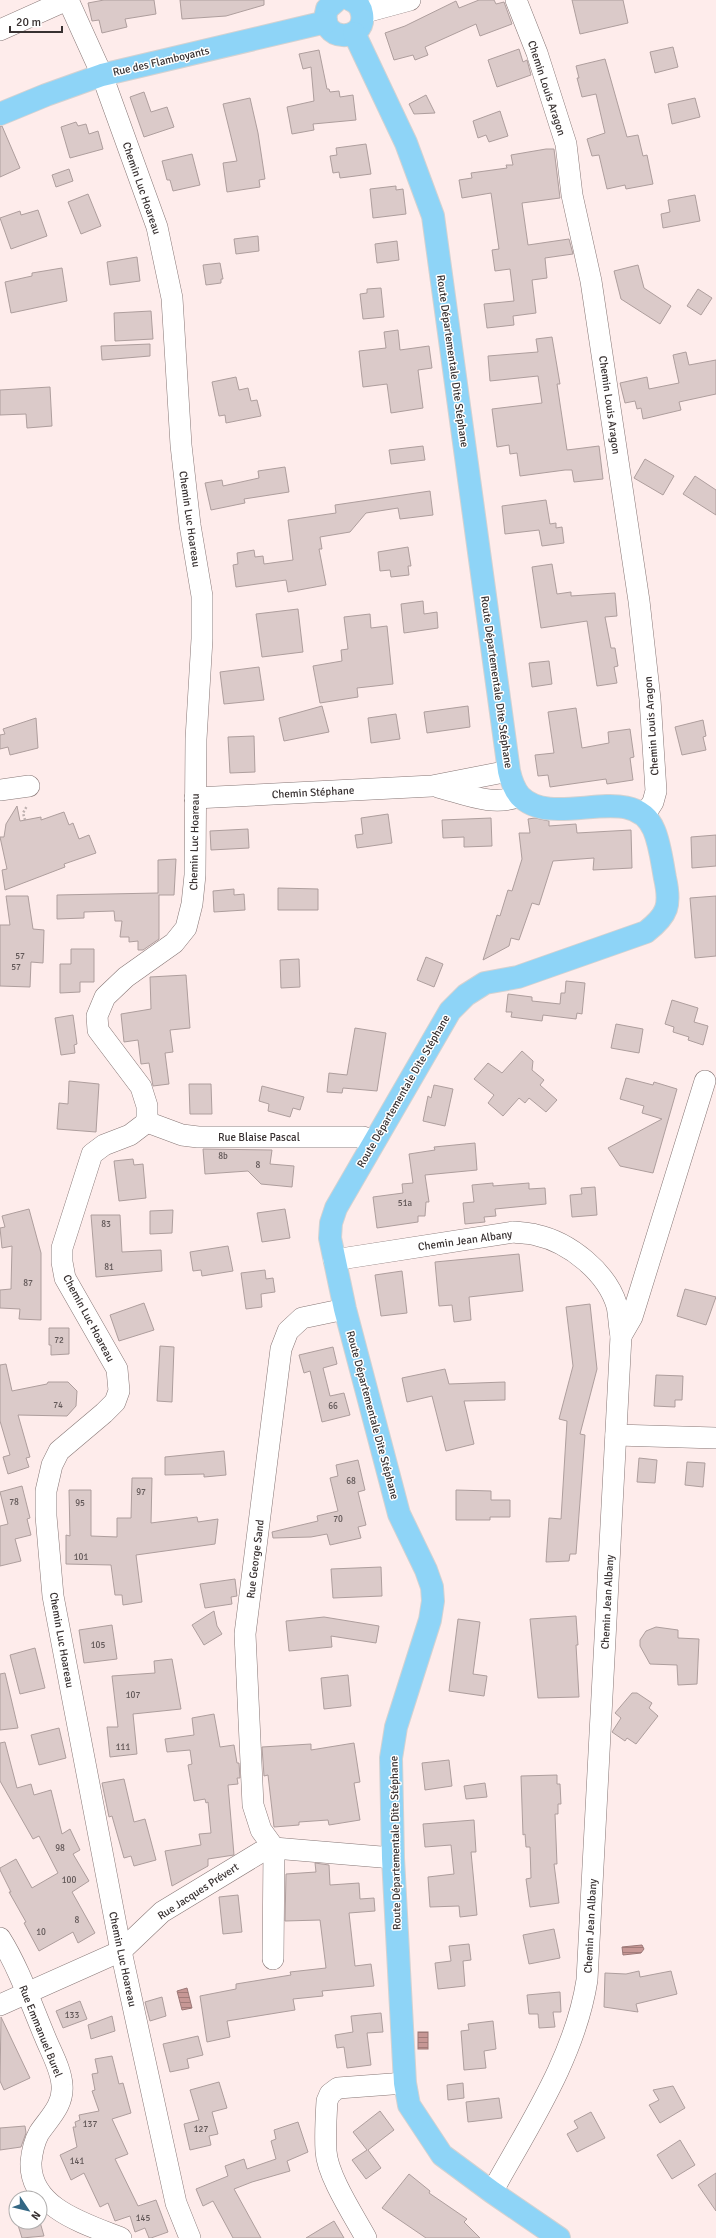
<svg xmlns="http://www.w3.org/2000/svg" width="716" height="2238" font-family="Signika,sans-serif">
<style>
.water{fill:url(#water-rules);stroke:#9c7877}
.building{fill:#dbcac9;stroke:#ae9e9d}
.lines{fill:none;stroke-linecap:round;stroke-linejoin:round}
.minor-casing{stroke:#877776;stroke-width:22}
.major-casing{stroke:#d3d2d2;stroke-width:24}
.path{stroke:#beb0af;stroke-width:2.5;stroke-dasharray:2 2;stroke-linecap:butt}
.minor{stroke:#fff;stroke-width:21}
.major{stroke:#8ed4f7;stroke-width:22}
.labels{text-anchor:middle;stroke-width:3;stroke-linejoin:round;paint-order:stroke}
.number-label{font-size:9px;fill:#615757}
.street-label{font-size:11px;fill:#383131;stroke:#fff}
</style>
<defs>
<pattern id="water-rules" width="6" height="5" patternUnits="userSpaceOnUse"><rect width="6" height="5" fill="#c79795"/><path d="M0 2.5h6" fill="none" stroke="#a37c7a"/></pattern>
</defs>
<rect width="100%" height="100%" fill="#feeceb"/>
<g class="water">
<polygon points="642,1945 644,1949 641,1953 623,1955 622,1947"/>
<polygon points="187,1988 192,2008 182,2010 177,1991"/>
<rect x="418" y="2032" width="10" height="17"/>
</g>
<g class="building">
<polygon points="104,0 154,0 156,14 125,19 127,27 102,33 99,20 92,21 88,3"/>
<polygon points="180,0 264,0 264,5 226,16 182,19"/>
<polygon points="479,0 494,0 496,4 504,2 512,24 480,36 476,24 425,47 428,55 415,60 413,55 394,60 385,33 405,26 456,1 459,8"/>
<polygon points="572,0 623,0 628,23 580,34"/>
<polygon points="673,47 678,67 655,73 650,52"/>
<polygon points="519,49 523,62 527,60 531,75 497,87 488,60"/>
<polygon points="319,50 327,89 329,89 330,92 339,91 340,97 353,95 356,120 313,124 314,130 292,134 287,107 314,101 311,67 303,69 299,54"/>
<polygon points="605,59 627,137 638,135 643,156 647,155 653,184 626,189 625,185 607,189 599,155 592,156 587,139 605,133 596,94 582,97 577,78 579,78 576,66"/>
<polygon points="144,92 151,112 167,107 174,127 144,137 130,97"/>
<polygon points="426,95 435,113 414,114 409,104"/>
<polygon points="250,98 258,133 265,179 259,180 260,187 227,192 223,163 237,161 223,104"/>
<polygon points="695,98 700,117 672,124 668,104"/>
<polygon points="500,111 508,136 489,142 486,135 478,138 473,121"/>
<polygon points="76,122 78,126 86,124 89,134 98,131 103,149 70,158 61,127"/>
<polygon points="0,126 2,126 20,168 0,177"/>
<polygon points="366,144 371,174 340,178 339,172 333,173 330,156 337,155 336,148"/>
<polygon points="546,149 554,149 560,198 522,203 528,245 569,239 573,254 545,258 547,278 532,280 536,313 513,316 514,325 487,328 484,304 514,301 510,269 495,271 492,250 499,249 491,193 462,198 459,180 472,178 471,173 507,168 506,165 513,165 511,155"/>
<polygon points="192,154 200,185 173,191 170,180 167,180 162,161"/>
<polygon points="69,169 73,181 56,187 52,175"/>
<polygon points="396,186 396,190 403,189 406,214 373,218 370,189"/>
<polygon points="88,194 101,226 81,234 68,202"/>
<polygon points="695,195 700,221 663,228 661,214 670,212 668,200"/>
<polygon points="38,210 47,236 11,249 0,218 20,211 21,215"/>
<polygon points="258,236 259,251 236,254 234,239"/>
<polygon points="397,241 399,260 377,263 375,244"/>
<polygon points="137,257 140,281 110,285 107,262"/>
<polygon points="220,263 223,279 221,279 221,283 206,285 203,265"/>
<polygon points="638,265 644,288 671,306 660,324 621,299 614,271"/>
<polygon points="62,268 67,301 11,313 5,282 32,276 32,273"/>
<polygon points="381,288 384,317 363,319 360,294 367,293 367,289"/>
<polygon points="698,289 712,298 701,315 687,306"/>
<polygon points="151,311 153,339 115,341 114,313"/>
<polygon points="398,330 400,350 429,346 432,368 418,370 423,408 391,413 387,384 363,387 359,351 386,348 384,332"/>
<polygon points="552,337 560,384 557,384 567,450 599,446 603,479 574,482 572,470 565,470 520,476 517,453 510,454 509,445 497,447 492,409 542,403 538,376 490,381 488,356 538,352 536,339"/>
<polygon points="150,344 150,356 102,360 101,346"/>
<polygon points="686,352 689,365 716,360 716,394 679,402 681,410 643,419 641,408 637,409 635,401 625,403 620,383 647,377 649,389 679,383 673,355"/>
<polygon points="236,377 239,390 248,388 251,401 257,400 261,416 226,423 225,415 219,416 212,382"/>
<polygon points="50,387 52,426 27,428 26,414 0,415 0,390"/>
<polygon points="423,446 425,460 391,464 389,450"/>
<polygon points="645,459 674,476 663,495 634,478"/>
<polygon points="285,467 289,492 244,499 245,503 211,510 205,483 222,480 223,486 259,478 258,471"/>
<polygon points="695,476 716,490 716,515 683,494"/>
<polygon points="430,491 433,515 400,519 398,508 366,513 350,532 320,537 322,549 319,549 326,585 288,592 286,580 236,587 233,565 238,564 237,553 254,550 255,557 263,556 264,564 293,560 288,520 336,513 335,505"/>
<polygon points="546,500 550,524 556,523 556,528 562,527 564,543 542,546 539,530 505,534 502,506"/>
<polygon points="408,547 411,566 408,566 409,575 391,577 390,570 380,571 378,552"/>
<polygon points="552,564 557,594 571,592 571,596 615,593 617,616 605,617 611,648 615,648 618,666 614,667 617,683 597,686 587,621 541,628 532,567"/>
<polygon points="423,601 424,614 437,612 438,628 404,633 401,604"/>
<polygon points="298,609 303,652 262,657 256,614"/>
<polygon points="370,614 371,628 387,626 393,684 357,688 358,697 320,703 313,666 342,661 341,650 348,649 344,617"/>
<polygon points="549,661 552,684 532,687 529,663"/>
<polygon points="259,667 264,700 224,704 220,672"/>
<polygon points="322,706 329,732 284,741 279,718"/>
<polygon points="468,706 470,727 427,733 424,712"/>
<polygon points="576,708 582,748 609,743 608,732 630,729 634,757 630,758 633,780 607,784 606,779 550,787 548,775 538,776 535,755 554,753 548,712"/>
<polygon points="396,714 400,739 371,743 368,718"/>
<polygon points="36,718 38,748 10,755 8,747 0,749 0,735 5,734 3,729"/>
<polygon points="703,720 706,736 703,737 706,750 682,755 675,727"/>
<polygon points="254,736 255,772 230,773 228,737"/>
<polygon points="17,806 20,821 41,817 41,820 64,812 69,825 73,823 79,839 89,835 96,853 64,864 65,867 5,890 2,870 7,869 0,837 4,837 6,824"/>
<polygon points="388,814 392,843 357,848 355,835 363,834 361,818"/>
<polygon points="491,818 492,846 464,847 464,837 443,838 442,820"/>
<polygon points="535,818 549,821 549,826 576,824 577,833 631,830 632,868 593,870 594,858 553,861 539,905 532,903 519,940 511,938 509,946 483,960 497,915 500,916 508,890 512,891 522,859 519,833 530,833 528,819"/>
<polygon points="248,829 249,848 211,850 210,831"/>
<polygon points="716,835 716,866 692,868 691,837"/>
<polygon points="176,859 174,895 159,895 159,939 143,950 138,950 138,941 129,942 129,937 120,937 122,921 115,921 114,911 84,912 84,918 57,919 57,895 158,893 158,860"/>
<polygon points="278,888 318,889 318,910 278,910"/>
<polygon points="234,889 234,895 244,894 245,910 214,912 213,891"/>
<polygon points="6,896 28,896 33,929 44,930 43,963 31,962 30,987 0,986 0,925 10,925"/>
<polygon points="716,896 716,956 695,958 690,898"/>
<polygon points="71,949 94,949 94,982 80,982 80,992 60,993 60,964 71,964"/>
<polygon points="426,957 443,964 434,987 417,980"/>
<polygon points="299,959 300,987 281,988 280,960"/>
<polygon points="186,975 190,1028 170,1030 173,1052 165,1053 169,1084 153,1086 149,1063 141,1064 138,1040 124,1042 121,1014 151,1009 150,977"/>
<polygon points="566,981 585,983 582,1014 577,1013 576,1019 543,1015 542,1021 511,1017 512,1012 506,1012 508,994 532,997 532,1001 560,1004 561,993 565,993"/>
<polygon points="672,1000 698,1008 694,1022 708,1026 703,1045 688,1040 689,1037 673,1032 674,1027 665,1024"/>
<polygon points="73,1015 77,1044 74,1045 75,1053 61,1055 55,1018"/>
<polygon points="616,1024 643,1029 639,1053 611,1048"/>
<polygon points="355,1028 386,1033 377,1091 343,1088 342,1093 327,1092 329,1073 347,1075"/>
<polygon points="522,1051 533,1061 532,1070 544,1080 540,1085 557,1100 546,1112 529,1098 525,1103 519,1098 503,1116 488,1103 494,1095 474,1079 488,1063 502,1073"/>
<polygon points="626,1078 653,1085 654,1082 677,1089 653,1173 620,1166 608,1148 662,1119 642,1113 644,1106 620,1099"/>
<polygon points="69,1081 99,1084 96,1132 57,1129 59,1103 68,1104"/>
<polygon points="189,1084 211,1084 212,1114 190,1114"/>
<polygon points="434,1085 453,1089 445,1126 423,1121 428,1096 431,1098"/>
<polygon points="262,1086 304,1097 300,1110 293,1108 290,1117 268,1111 269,1104 259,1101"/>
<polygon points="475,1143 477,1170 425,1175 429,1202 426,1202 425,1216 418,1216 418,1222 377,1228 373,1197 403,1193 402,1184 413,1183 409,1154 435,1150 434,1147"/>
<polygon points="203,1149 272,1150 270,1164 294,1166 292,1187 261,1184 248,1171 205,1174"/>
<polygon points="133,1159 134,1165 143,1164 146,1198 119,1201 114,1161"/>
<polygon points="493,1183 493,1186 529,1183 529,1189 545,1188 546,1204 495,1209 496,1216 484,1217 485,1222 465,1224 463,1203 474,1202 472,1185"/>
<polygon points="595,1187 597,1215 572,1217 570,1195 582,1194 581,1188"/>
<polygon points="29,1209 41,1253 41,1320 19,1319 20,1309 0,1308 0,1290 11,1289 12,1246 2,1248 0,1228 5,1227 2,1216"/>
<polygon points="285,1209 290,1238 262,1242 257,1213"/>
<polygon points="173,1210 172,1233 150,1234 150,1211"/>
<polygon points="91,1215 120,1215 122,1252 161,1250 162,1271 96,1277"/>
<polygon points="228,1246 233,1271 202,1276 201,1270 193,1271 190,1252"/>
<polygon points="519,1254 523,1291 469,1297 471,1320 454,1322 452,1305 439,1306 435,1262"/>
<polygon points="265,1270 266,1279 273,1278 275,1292 261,1294 262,1307 246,1309 241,1273"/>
<polygon points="402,1271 407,1313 381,1316 375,1275"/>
<polygon points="685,1289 716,1297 706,1325 677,1316"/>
<polygon points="144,1303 154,1330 119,1341 110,1315"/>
<polygon points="590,1304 597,1369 580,1434 585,1435 576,1554 570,1554 569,1561 546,1562 549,1518 561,1519 567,1421 559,1419 573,1366 566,1307"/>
<polygon points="49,1328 69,1328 69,1354 51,1355 51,1345 49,1345"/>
<polygon points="160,1346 174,1347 172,1402 157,1401"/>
<polygon points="333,1347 337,1364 323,1368 330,1396 344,1393 350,1415 322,1422 310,1371 304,1373 299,1355"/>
<polygon points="6,1364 12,1391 47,1384 48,1382 68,1382 77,1391 76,1406 67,1416 18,1415 30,1457 26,1458 29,1467 8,1474 3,1457 10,1455 0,1421 0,1365"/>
<polygon points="445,1369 449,1384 505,1382 505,1400 464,1401 474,1444 446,1451 432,1396 407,1402 402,1378"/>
<polygon points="656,1375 683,1376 682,1400 675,1400 675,1407 654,1406"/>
<polygon points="224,1451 226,1475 204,1477 204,1474 165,1475 165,1457"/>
<polygon points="639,1458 657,1460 655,1483 637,1482"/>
<polygon points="358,1460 365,1490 358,1492 366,1525 358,1527 361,1538 330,1545 327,1534 311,1537 273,1538 272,1532 318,1521 317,1516 338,1511 330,1478 338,1476 336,1465"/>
<polygon points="687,1462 705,1463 703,1487 685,1485"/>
<polygon points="132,1478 152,1478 151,1523 197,1517 198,1522 218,1519 215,1544 136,1555 142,1602 123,1605 122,1595 115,1595 111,1565 66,1564 66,1535 70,1536 69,1490 91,1490 91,1536 117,1537 117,1518 131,1518"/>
<polygon points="22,1486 30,1518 27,1519 31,1535 15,1539 21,1561 0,1566 0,1526 8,1524 0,1492"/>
<polygon points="456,1490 491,1491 491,1500 510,1500 510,1517 490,1517 490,1520 456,1520"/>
<polygon points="381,1567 382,1596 333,1598 331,1569"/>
<polygon points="235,1579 237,1596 231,1597 232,1604 205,1608 200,1584"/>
<polygon points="214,1611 217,1626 222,1634 204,1645 192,1625"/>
<polygon points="576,1616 578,1645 576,1645 579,1697 538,1698 530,1619"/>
<polygon points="324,1617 379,1626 376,1643 331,1636 332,1647 289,1651 286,1621"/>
<polygon points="458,1619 480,1622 473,1674 487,1676 484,1696 449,1691"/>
<polygon points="112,1625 117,1659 84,1663 79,1630"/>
<polygon points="656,1627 678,1630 678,1638 699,1639 697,1684 678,1685 677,1665 650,1664 640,1646 640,1640 646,1631"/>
<polygon points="35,1648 45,1688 20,1694 10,1655"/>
<polygon points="172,1659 181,1709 133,1714 137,1754 110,1757 107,1727 118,1727 112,1676 155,1673 154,1661"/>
<polygon points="5,1673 18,1728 0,1730 0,1674"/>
<polygon points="348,1675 351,1706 324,1709 321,1678"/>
<polygon points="632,1693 637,1693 652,1703 649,1708 658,1716 636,1744 627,1738 625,1741 612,1732 621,1718 615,1713"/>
<polygon points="214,1714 220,1747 234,1745 237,1763 239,1763 240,1778 237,1778 238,1784 228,1785 234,1855 208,1859 208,1866 172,1886 165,1851 201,1845 199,1834 211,1833 208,1802 206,1803 205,1799 194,1801 188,1765 192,1764 190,1750 167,1752 165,1739 194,1735 192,1718"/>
<polygon points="59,1728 66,1758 39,1765 31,1735"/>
<polygon points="5,1742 17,1788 31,1784 34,1795 51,1790 62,1834 70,1829 80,1850 73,1854 89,1881 72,1892 95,1933 78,1943 73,1932 39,1951 24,1923 26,1922 9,1892 11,1892 0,1870 0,1868 16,1859 32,1888 58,1873 39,1836 33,1839 0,1781 0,1743"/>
<polygon points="354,1743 360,1782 354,1783 360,1820 329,1825 328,1820 299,1822 299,1825 274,1827 268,1775 264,1776 262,1747 311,1744 311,1750"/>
<polygon points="449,1760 452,1786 425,1790 422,1763"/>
<polygon points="557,1775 557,1784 560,1784 561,1804 558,1804 558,1814 555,1814 557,1864 554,1864 559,1903 530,1907 526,1879 531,1878 530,1847 526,1847 525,1834 523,1835 521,1776"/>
<polygon points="124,1779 134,1822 145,1819 156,1860 134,1866 131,1856 124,1858 112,1816 109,1817 102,1783"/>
<polygon points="485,1783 487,1797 466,1799 464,1786"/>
<polygon points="474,1820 476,1852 471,1852 477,1915 460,1917 459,1906 430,1907 428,1877 454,1874 451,1845 425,1847 423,1824"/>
<polygon points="315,1863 329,1865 330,1885 359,1883 360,1899 374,1898 375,1911 349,1913 355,1966 371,1964 374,1986 322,1991 323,1996 293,1999 295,2010 227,2021 230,2037 207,2042 200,1996 236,1989 236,1984 291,1975 290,1972 326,1968 320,1920 285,1921 286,1874 316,1872"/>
<polygon points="238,1895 242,1932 223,1934 219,1897"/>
<polygon points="554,1929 560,1958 529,1964 523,1935"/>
<polygon points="469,1944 471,1960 463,1961 465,1986 438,1989 435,1963 451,1961 449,1946"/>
<polygon points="639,1971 640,1977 671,1971 677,1994 636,2004 638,2012 604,2007 605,1973 626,1974"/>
<polygon points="560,1992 561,2012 553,2012 555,2027 539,2028 538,2014 529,2014 527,1995"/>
<polygon points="162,1997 166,2016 150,2021 145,2002"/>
<polygon points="80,2001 87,2019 63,2028 56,2011"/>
<polygon points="381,2013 383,2032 367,2033 371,2065 347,2068 344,2047 337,2048 335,2035 353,2032 351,2016"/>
<polygon points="112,2016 115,2031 91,2039 88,2025"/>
<polygon points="1,2017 30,2078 4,2090 0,2081"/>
<polygon points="493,2021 496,2049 484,2051 486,2068 464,2070 461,2031 469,2030 468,2024"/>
<polygon points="198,2036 203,2055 187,2059 189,2068 170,2072 163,2044"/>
<polygon points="112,2056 119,2084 123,2083 131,2113 112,2119 128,2154 115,2159 138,2206 156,2200 168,2232 151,2238 149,2238 145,2228 135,2232 130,2216 115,2221 108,2203 100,2207 84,2173 71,2180 60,2155 77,2147 73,2127 76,2127 75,2122 80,2120 79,2115 99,2111 92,2091 95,2090 92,2074 98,2073 95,2059"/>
<polygon points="219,2082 227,2108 212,2112 218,2134 209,2136 211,2145 190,2150 184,2124 199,2120 190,2090"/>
<polygon points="463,2083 464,2098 448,2100 447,2085"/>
<polygon points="673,2086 685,2108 660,2123 649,2105 659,2100 653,2090"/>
<polygon points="499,2098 502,2118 468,2122 466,2102"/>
<polygon points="380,2111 394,2130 368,2150 381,2168 366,2179 352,2160 367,2150 353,2132"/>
<polygon points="591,2112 605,2138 577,2152 567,2134 578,2128 574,2121"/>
<polygon points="298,2122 308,2152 287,2161 290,2171 252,2182 234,2189 261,2238 233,2238 213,2201 203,2206 196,2189 228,2176 225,2166 244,2159 247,2169 276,2159 271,2141 276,2139 274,2130"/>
<polygon points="25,2126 26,2133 21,2147 0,2150 0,2128"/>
<polygon points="680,2140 695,2165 672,2179 657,2155"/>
<polygon points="716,2173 716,2211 698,2185"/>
<polygon points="409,2174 430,2191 429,2193 467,2219 464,2222 480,2238 426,2238 382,2208"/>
<polygon points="334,2221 344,2238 306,2238"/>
<polygon points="17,2222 40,2222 44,2236 22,2238"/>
</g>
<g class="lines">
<g class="minor-casing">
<g id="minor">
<polyline points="68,0 102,75 157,227 172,298 181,445 190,525 202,596 202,639 196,739 195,875 192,904 186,928 174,943 126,977 105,997 97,1016 98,1030 141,1087 147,1106 147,1122"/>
<polyline points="516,0 537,53 566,144 572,195 591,281 639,601 650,699 656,791 653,802 644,816"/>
<polyline points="362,13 410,0"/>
<polyline points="0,30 67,0"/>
<path d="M438,787C465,794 493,807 520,796"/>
<polyline points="0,790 29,786"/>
<polyline points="195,798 432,786 509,771"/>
<polyline points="147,1122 130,1135 104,1145 92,1154 62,1248 62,1262 65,1278 117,1369 119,1391 115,1402 104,1413 59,1451 52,1465 46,1491 46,1516 53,1596 121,1951 176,2203 190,2238"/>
<polyline points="147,1122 182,1135 198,1137 363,1137 373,1141"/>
<path d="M334,1260L514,1232C521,1233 529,1233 536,1235C569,1242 607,1272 617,1306C619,1315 619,1327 621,1336L587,1980C575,2057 529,2125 492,2192"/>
<polyline points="621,1336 632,1317 705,1081"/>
<polyline points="616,1435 716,1438"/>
<path d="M0,1938C19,1968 31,2004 45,2037C51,2052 61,2069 62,2085C64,2105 49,2118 39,2133C34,2142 32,2152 31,2162C29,2208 86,2224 121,2238"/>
<polyline points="273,1959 274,1848 261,1830 253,1805 245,1634 281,1349 288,1331 302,1318 345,1309"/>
<polyline points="0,2005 121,1951 162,1912 261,1852 274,1848 393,1858"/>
<path d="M366,2238C354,2216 327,2175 326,2151C325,2134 326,2117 327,2101L330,2094L338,2088L405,2083"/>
</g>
</g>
<g class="major-casing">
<g id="major">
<path d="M337,0L327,9C317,43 367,43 362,14C361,7 357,2 351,0"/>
<path d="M354,33L406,143L433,216L509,771C511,780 514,789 520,796C554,831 633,779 654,830C660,844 662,862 665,878C671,905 668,915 646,932L518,977L485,983L466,995L450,1011L336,1208L331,1223L330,1238L345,1309L399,1514L426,1570L432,1587L433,1601L430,1620L396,1727L391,1758L393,1858L405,2083L409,2105L442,2155L492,2192L559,2238"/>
<polyline points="0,114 46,95 102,75 326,22"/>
</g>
</g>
<polyline class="path" points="25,820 23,813 27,806"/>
<use href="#minor" class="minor"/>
<use href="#major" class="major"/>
</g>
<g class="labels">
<g class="number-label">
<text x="20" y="959">57</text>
<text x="16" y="970">57</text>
<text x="223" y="1159">8b</text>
<text x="258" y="1168">8</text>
<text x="405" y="1206">51a</text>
<text x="106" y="1227">83</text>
<text x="109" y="1270">81</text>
<text x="28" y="1286">87</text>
<text x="59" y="1343">72</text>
<text x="58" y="1408">74</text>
<text x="333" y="1409">66</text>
<text x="351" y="1484">68</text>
<text x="141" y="1495">97</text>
<text x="14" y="1505">78</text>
<text x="80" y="1506">95</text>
<text x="338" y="1522">70</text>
<text x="81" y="1560">101</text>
<text x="98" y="1648">105</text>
<text x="133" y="1698">107</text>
<text x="123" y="1750">111</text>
<text x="60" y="1851">98</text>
<text x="69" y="1883">100</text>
<text x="77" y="1923">8</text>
<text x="41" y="1935">10</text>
<text x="72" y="2018">133</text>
<text x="90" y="2127">137</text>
<text x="201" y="2132">127</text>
<text x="77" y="2164">141</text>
<text x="143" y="2221">145</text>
</g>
<g class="street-label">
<text transform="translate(161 61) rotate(-13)" y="4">Rue des Flamboyants</text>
<text transform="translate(547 88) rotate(72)" y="4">Chemin Louis Aragon</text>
<text transform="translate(142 188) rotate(71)" y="4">Chemin Luc Hoareau</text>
<text transform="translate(453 361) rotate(82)" y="4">Route Départementale Dite Stéphane</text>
<text transform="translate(610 405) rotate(82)" y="4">Chemin Louis Aragon</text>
<text transform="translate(190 519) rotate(82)" y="4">Chemin Luc Hoareau</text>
<text transform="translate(497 682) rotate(82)" y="4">Route Départementale Dite Stéphane</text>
<text transform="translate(651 726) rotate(-94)" y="4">Chemin Louis Aragon</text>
<text transform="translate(313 792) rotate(-3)" y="4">Chemin Stéphane</text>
<text transform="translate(194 842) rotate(-89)" y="4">Chemin Luc Hoareau</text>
<text transform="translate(403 1091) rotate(-60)" y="4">Route Départementale Dite Stéphane</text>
<text x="259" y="1141">Rue Blaise Pascal</text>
<text transform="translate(465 1240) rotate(-8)" y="4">Chemin Jean Albany</text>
<text transform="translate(89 1318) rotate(62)" y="4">Chemin Luc Hoareau</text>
<text transform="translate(373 1415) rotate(75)" y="4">Route Départementale Dite Stéphane</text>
<text transform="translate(255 1559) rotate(-83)" y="4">Rue George Sand</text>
<text transform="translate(607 1602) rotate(-87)" y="4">Chemin Jean Albany</text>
<text transform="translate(62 1640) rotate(80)" y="4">Chemin Luc Hoareau</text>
<text transform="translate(395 1843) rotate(-91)" y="4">Route Départementale Dite Stéphane</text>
<text transform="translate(198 1891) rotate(-33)" y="4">Rue Jacques Prévert</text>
<text transform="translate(590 1926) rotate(-87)" y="4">Chemin Jean Albany</text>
<text transform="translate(123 1959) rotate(78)" y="4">Chemin Luc Hoareau</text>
<text transform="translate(41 2031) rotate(68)" y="4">Rue Emmanuel Burel</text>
</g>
</g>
<g transform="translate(28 2210) rotate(125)"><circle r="19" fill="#ffffff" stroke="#afadad"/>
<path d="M0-3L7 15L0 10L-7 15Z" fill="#336784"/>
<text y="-6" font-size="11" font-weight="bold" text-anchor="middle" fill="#383131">N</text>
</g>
<path d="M10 26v6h52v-6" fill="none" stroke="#383131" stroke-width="2"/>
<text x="16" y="26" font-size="12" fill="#383131" stroke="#ffffff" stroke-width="3" paint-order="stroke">20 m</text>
</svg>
